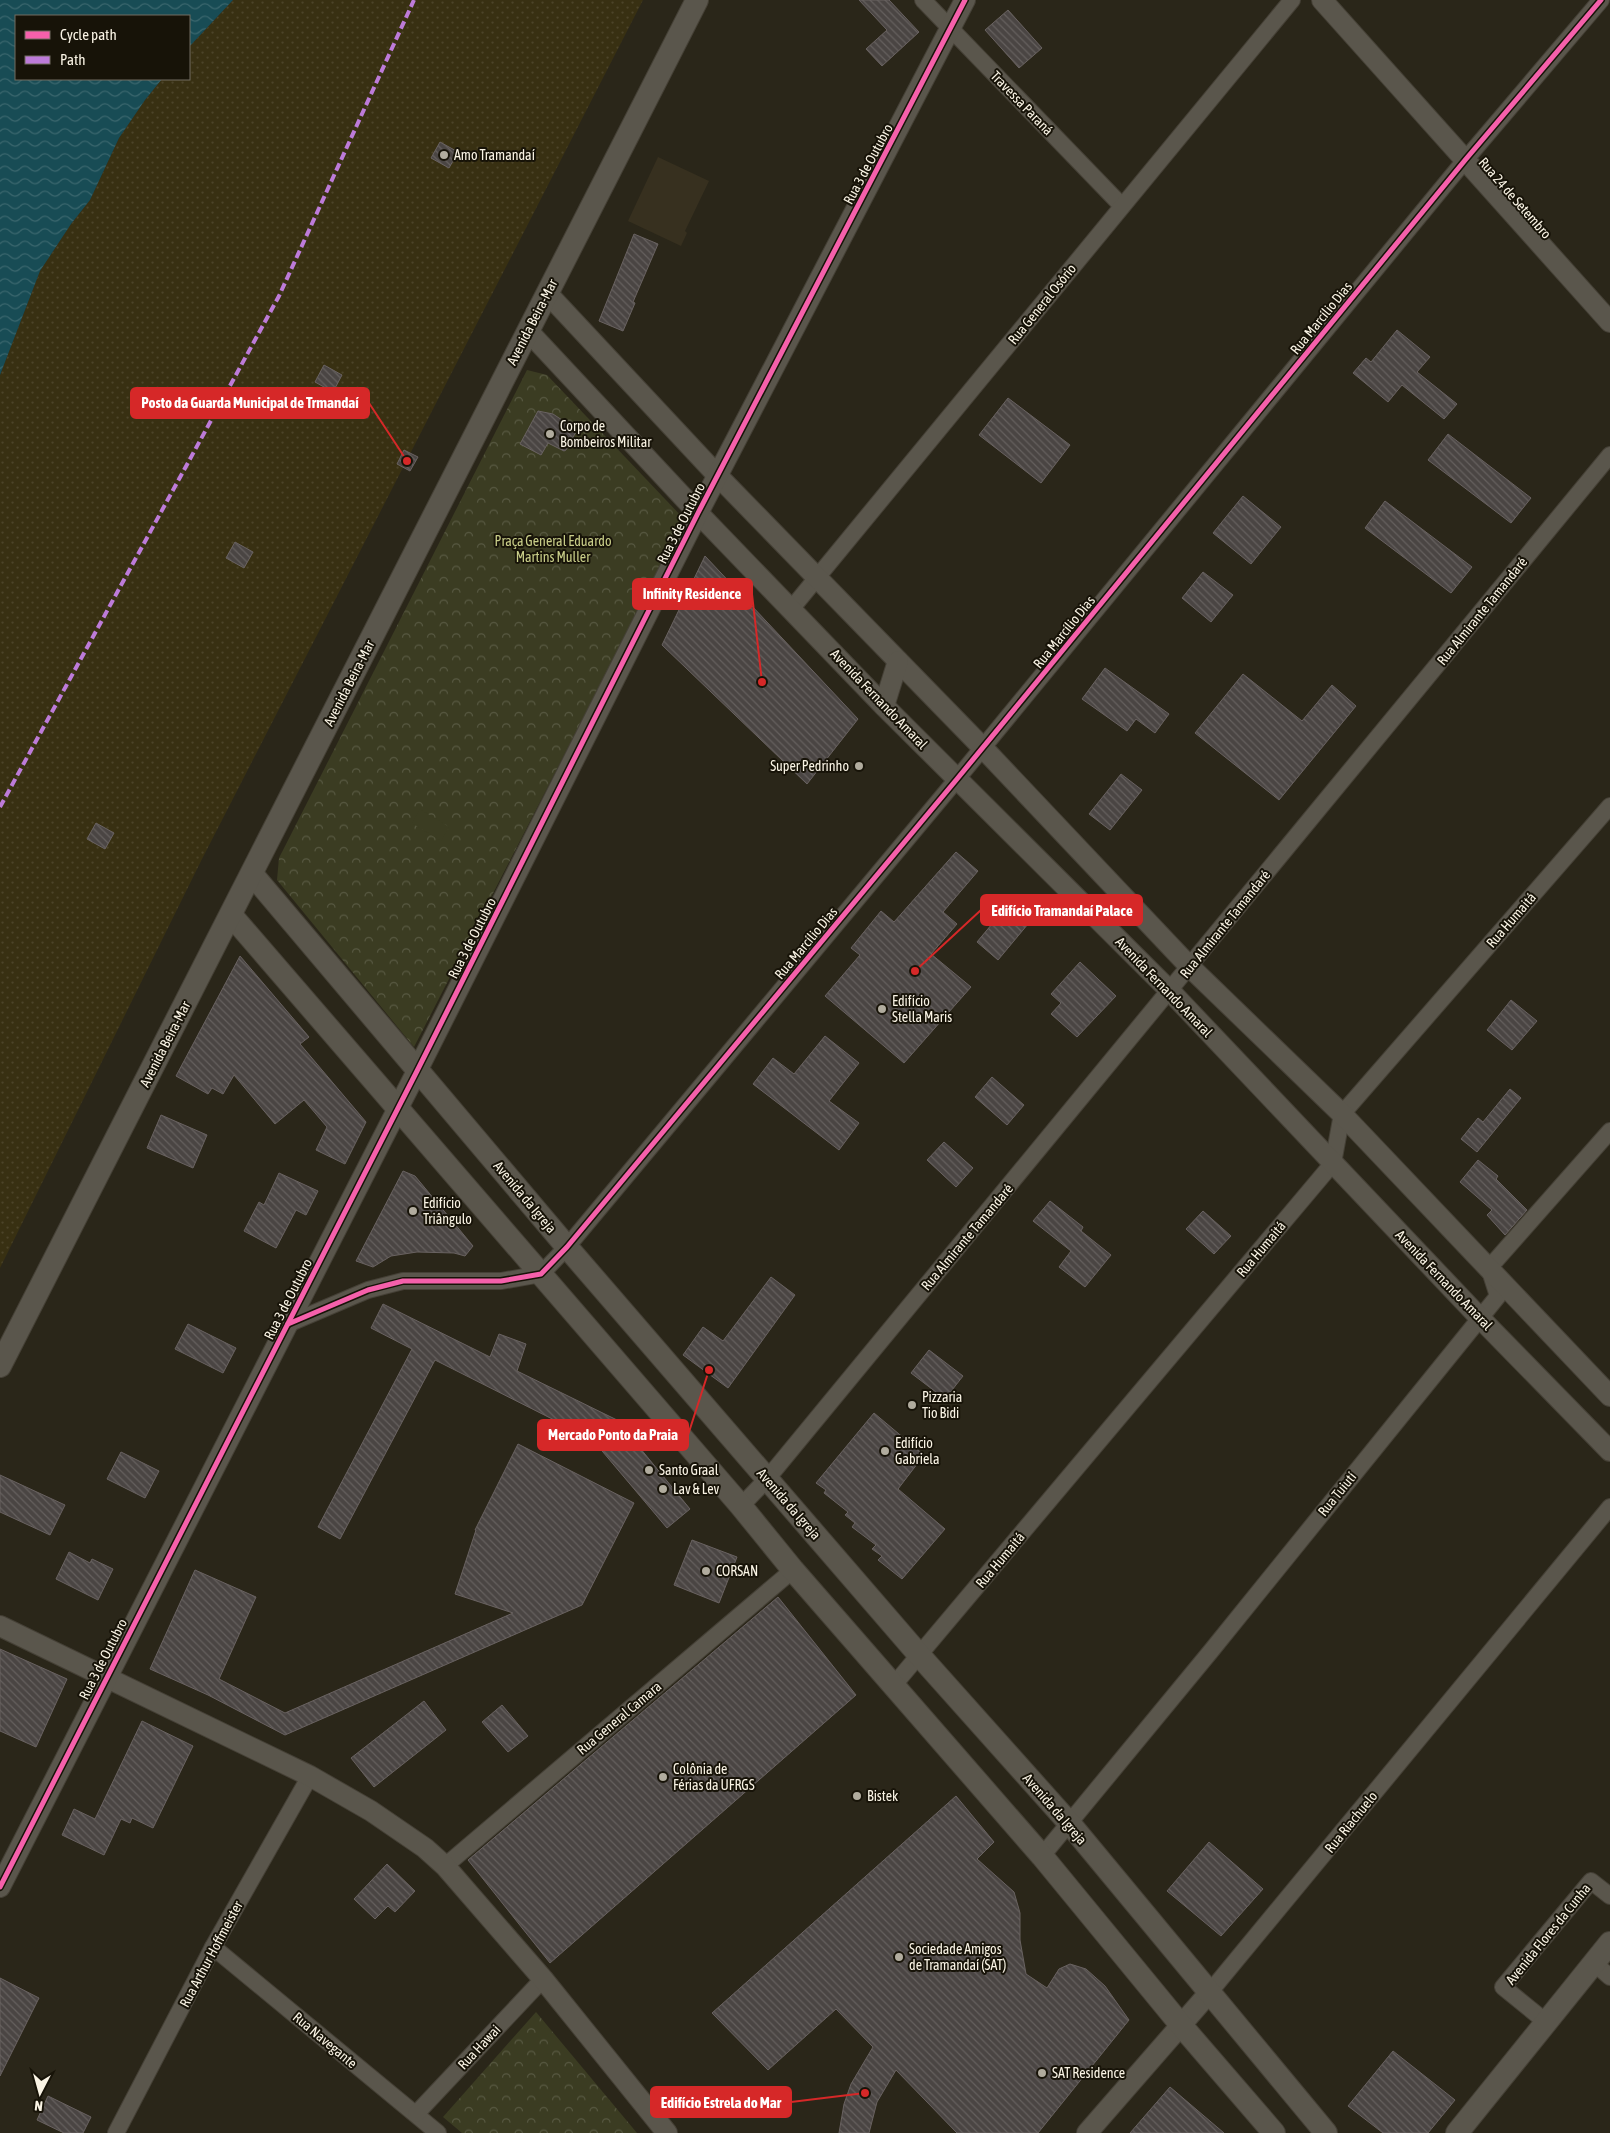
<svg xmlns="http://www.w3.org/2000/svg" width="1610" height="2133" font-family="'Asap Condensed',sans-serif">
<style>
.commercial{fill:#37301f}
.sand{fill:url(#sand-dots)}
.park{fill:url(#park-crowns)}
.pitch{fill:#3b3c22}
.water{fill:url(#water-waves)}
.building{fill:url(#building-back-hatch);stroke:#696261}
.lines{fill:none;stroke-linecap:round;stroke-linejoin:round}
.minor-casing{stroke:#454036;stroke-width:18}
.tertiary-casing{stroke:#454036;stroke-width:22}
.secondary-casing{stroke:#454036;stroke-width:24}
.minor{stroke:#5a564c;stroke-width:16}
.tertiary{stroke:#5a564c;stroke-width:20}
.secondary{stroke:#5a564c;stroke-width:22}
.quiet{stroke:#bd7bd9;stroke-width:4;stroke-dasharray:8 4;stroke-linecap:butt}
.cycleway-casing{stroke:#171308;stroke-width:8}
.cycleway{stroke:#f560ab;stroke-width:5}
.poi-dot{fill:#b1ac9e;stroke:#171308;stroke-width:2}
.labels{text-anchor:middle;stroke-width:4;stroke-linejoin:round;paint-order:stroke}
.street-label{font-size:14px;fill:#faf4e5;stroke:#171308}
.poi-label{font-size:14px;fill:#faf4e5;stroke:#171308;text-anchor:start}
.park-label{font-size:14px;fill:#c9ce89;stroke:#171308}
.leader{fill:none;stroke:#d62828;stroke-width:2}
.callout-dot{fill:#d62828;stroke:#171308;stroke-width:2}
.callout{fill:#d62828;stroke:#d62828;stroke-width:2}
.callout-label{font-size:15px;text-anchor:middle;font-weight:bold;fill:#fff}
</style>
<defs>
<pattern id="sand-dots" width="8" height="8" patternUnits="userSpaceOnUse" patternTransform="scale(1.25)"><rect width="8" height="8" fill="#383012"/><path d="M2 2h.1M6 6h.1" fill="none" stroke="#4c4429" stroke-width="1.8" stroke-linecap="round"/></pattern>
<pattern id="park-crowns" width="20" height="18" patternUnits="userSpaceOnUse" patternTransform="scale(1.25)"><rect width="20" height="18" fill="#3b3c22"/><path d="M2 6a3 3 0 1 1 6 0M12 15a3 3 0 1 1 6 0" fill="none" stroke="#585942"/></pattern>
<pattern id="water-waves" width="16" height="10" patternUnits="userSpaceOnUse" patternTransform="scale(1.25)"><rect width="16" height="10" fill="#184c55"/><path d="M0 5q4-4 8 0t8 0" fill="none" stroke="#3a666d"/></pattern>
<pattern id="building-back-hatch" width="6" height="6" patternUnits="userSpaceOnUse" patternTransform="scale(1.25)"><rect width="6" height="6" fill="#4a4543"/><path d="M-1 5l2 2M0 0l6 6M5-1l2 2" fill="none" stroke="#65605e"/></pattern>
</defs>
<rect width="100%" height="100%" fill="#2a2619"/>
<polygon class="commercial" points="658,157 709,181 685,231 687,233 681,246 628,221"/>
<polygon class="sand" points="233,0 643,0 201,861 0,1268 0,375 40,271 71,224 90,200 119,138 145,100 162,79 189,79 189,47"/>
<g class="park">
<polygon points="527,370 547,375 685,520 414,1047 277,880 279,858"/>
<polygon points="536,2012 637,2133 462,2133 443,2117"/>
</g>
<polygon class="pitch" points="420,809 449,827 441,841 412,823"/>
<polygon class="water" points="0,0 233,0 189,47 189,16 16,16 16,79 162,79 145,100 119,138 90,200 71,224 40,271 0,375"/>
<g class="building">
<polygon points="859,0 889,0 919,32 882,66 866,49 887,30"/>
<polygon points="1008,10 1042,48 1019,68 985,30"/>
<polygon points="440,142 458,152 449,168 431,158"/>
<polygon points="634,234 658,244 633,302 635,303 623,331 599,321"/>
<polygon points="1397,330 1430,357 1417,372 1457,404 1444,419 1402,385 1388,402 1353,373 1366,358 1371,362"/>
<polygon points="324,365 342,375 333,392 315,382"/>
<polygon points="1008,398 1070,445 1041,483 979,435"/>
<polygon points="538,411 553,414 577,430 566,450 564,451 548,443 541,455 520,444"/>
<polygon points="1448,434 1531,498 1511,523 1428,460"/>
<polygon points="404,450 418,457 410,471 397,464"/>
<polygon points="1243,496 1281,527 1251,564 1213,533"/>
<polygon points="1385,501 1472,567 1451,593 1365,528"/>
<polygon points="235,542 253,552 244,568 226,558"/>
<polygon points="705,556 858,719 807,784 662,645"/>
<polygon points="1203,572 1233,595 1211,622 1182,598"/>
<polygon points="1105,668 1169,714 1155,733 1136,719 1127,731 1082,699"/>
<polygon points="1243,674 1302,721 1332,685 1356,706 1279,800 1195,733"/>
<polygon points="1121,774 1142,790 1110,830 1089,814"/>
<polygon points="96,823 114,833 105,849 87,839"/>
<polygon points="956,852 978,871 943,912 957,924 931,954 971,987 904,1063 825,996 860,955 851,948 881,911 894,922"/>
<polygon points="1007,906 1028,924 998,960 977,942"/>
<polygon points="240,956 309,1037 300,1044 366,1122 345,1164 316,1150 327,1127 304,1100 275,1124 234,1075 223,1094 212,1088 208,1094 176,1076"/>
<polygon points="1080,962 1116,996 1077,1037 1051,1014 1061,1003 1051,994"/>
<polygon points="1511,1000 1537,1021 1512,1050 1487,1030"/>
<polygon points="825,1036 859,1063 829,1101 859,1123 839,1150 753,1084 773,1058 794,1074"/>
<polygon points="992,1077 1024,1105 1007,1125 975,1097"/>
<polygon points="1510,1089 1521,1098 1477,1152 1461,1139 1478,1118 1483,1122"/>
<polygon points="161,1115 207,1135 193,1168 147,1148"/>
<polygon points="944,1142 973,1168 956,1187 927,1160"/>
<polygon points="1478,1160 1498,1176 1496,1179 1527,1210 1505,1235 1487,1215 1492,1210 1460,1182"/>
<polygon points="403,1171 415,1176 473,1246 465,1256 454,1253 417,1252 391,1256 373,1267 356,1261"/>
<polygon points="279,1173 318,1191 306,1215 296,1210 276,1248 244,1231 259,1202 264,1205"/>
<polygon points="1050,1201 1083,1227 1081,1231 1111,1255 1085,1287 1059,1267 1071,1251 1033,1221"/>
<polygon points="1203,1211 1231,1236 1214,1254 1186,1229"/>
<polygon points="771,1277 795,1295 728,1388 683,1355 703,1327 723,1341"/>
<polygon points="383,1304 490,1357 499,1334 526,1344 517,1371 617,1420 690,1509 667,1528 592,1439 435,1360 340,1539 318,1527 412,1349 371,1328"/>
<polygon points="188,1324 236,1348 223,1373 175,1349"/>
<polygon points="929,1350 963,1376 945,1399 911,1373"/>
<polygon points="874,1413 924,1455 898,1489 945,1529 902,1579 878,1560 882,1556 872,1549 876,1545 852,1527 855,1523 845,1515 848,1512 824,1493 826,1490 816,1483"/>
<polygon points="518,1444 634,1503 582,1605 285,1735 208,1695 150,1669 195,1570 256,1597 219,1679 285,1713 513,1613 455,1594 476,1530 475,1530"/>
<polygon points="121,1452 159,1471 145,1498 107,1479"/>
<polygon points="0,1475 65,1505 50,1535 0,1512"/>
<polygon points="692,1540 737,1557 719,1603 674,1585"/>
<polygon points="69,1552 90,1563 92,1559 113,1569 98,1600 56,1579"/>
<polygon points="778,1597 856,1695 550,1963 468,1860"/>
<polygon points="0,1649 67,1679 36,1747 0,1731"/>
<polygon points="424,1701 446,1730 374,1787 351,1758"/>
<polygon points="502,1705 528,1736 508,1752 482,1722"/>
<polygon points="142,1721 193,1746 153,1828 132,1818 130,1823 121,1819 104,1855 62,1835 74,1809 95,1819"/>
<polygon points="956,1796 994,1842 977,1859 1014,1892 1020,1913 1020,1940 1026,1974 1047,1988 1059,1969 1070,1964 1086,1969 1105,1986 1129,2020 1038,2133 957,2133 896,2070 877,2102 869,2133 839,2133 844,2104 851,2084 873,2047 836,2009 768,2070 712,2013"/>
<polygon points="1209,1842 1263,1889 1221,1936 1167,1891"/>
<polygon points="387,1864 415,1891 395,1912 388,1906 375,1919 354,1899"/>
<polygon points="0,1978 39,1998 0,2076"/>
<polygon points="1393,2051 1455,2100 1428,2133 1383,2133 1348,2106"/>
<polygon points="1170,2087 1224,2133 1130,2133"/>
<polygon points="48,2096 91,2117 83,2133 64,2133 37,2120"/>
</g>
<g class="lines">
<g class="minor-casing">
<g id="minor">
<polyline points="923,0 1122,206"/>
<polyline points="792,608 1292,0"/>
<polyline points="288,1324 368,1290 403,1281 501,1281 541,1274 567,1247 957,779 1466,159 1601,0"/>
<polyline points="741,1506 767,1479 1610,455"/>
<polyline points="893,1686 1333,1163 1342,1114 1610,806"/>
<polyline points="1042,1856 1211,1651 1498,1296 1489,1268 1610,1131"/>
<polyline points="445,1866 793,1570"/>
<polyline points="213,1947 438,2133"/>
<polyline points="1594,1963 1610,1977"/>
<polyline points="1209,1993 1610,1507"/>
<polyline points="1546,2022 1503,1987 1591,1881 1610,1896"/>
<polyline points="416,2114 543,1979"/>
<polyline points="116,2133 213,1947 310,1776"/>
</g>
</g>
<g class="tertiary-casing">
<g id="tertiary">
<polyline points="1322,0 1610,322"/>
<polyline points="547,293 718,476 983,748 1190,967 1342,1114 1610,1396"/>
<polyline points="528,331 698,513 884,706 1170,991 1479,1317 1610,1451"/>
<polyline points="884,706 898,661"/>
<polyline points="0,1626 310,1776 371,1811 425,1848 445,1866 543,1979 667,2133"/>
<polyline points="0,1887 417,1071 698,513 965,0"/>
<polyline points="1087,2133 1209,1993"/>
</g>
</g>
<g class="secondary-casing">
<g id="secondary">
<polyline points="252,874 567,1247 920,1656 1070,1824 1326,2133"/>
<polyline points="231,915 741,1506 793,1570 1042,1856 1180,2024 1274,2133"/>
<polyline points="0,1366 697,0"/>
<polyline points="1457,2133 1610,1943"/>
</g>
</g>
<use href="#minor" class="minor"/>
<use href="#tertiary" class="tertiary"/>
<use href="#secondary" class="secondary"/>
<polyline class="quiet" points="0,807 279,296 414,0"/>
<g class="cycleway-casing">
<g id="cycleway">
<polyline points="288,1324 368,1290 403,1281 501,1281 541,1274 567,1247 957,779 1466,159 1601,0"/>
<polyline points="0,1887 417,1071 698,513 965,0"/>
</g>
</g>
<use href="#cycleway" class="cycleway"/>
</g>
<g class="poi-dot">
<circle cx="444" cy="155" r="5"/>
<circle cx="550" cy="434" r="5"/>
<circle cx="859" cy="766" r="5"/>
<circle cx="882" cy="1009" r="5"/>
<circle cx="413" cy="1211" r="5"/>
<circle cx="912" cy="1405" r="5"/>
<circle cx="885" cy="1451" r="5"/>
<circle cx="649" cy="1470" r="5"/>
<circle cx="663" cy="1489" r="5"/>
<circle cx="706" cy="1571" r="5"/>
<circle cx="663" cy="1777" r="5"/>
<circle cx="857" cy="1796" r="5"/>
<circle cx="899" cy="1957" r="5"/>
<circle cx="1042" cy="2073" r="5"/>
</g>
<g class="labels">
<g class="street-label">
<text transform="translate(1022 103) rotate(46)" y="5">Travessa Paraná</text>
<text transform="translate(868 164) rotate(-62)" y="5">Rua 3 de Outubro</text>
<text transform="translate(1515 198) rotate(49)" y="5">Rua 24 de Setembro</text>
<text transform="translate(1042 304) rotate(-51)" y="5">Rua General Osório</text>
<text transform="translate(1321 318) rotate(-51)" y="5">Rua Marcílio Dias</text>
<text transform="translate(532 322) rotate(-63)" y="5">Avenida Beira-Mar</text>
<text transform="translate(681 523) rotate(-63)" y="5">Rua 3 de Outubro</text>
<text transform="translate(1482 611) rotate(-51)" y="5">Rua Almirante Tamandaré</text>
<text transform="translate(1064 632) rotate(-51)" y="5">Rua Marcílio Dias</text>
<text transform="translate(349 683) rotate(-63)" y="5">Avenida Beira-Mar</text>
<text transform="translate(879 699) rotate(46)" y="5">Avenida Fernando Amaral</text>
<text transform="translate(1511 920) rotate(-49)" y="5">Rua Humaitá</text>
<text transform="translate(1225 924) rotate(-51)" y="5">Rua Almirante Tamandaré</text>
<text transform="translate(472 938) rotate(-63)" y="5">Rua 3 de Outubro</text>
<text transform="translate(806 943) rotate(-50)" y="5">Rua Marcílio Dias</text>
<text transform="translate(1164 987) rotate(46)" y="5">Avenida Fernando Amaral</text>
<text transform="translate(165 1044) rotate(-63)" y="5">Avenida Beira-Mar</text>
<text transform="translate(525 1197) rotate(50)" y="5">Avenida da Igreja</text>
<text transform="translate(967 1237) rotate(-50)" y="5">Rua Almirante Tamandaré</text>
<text transform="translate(1261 1249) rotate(-50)" y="5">Rua Humaitá</text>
<text transform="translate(1444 1280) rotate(46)" y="5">Avenida Fernando Amaral</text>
<text transform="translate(288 1299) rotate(-63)" y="5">Rua 3 de Outubro</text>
<text transform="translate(1337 1494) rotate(-51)" y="5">Rua Tuiutí</text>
<text transform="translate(789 1504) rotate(49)" y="5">Avenida da Igreja</text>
<text transform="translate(1000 1560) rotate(-50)" y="5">Rua Humaitá</text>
<text transform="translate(103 1659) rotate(-63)" y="5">Rua 3 de Outubro</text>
<text transform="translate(619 1718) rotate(-40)" y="5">Rua General Camara</text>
<text transform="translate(1055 1809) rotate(49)" y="5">Avenida da Igreja</text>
<text transform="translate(1351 1822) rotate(-51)" y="5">Rua Riachuelo</text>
<text transform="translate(1548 1934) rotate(-51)" y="5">Avenida Flores da Cunha</text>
<text transform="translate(211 1954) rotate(-62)" y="5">Rua Arthur Hoffmeister</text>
<text transform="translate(325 2040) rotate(40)" y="5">Rua Navegante</text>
<text transform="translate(479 2047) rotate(-47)" y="5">Rua Hawai</text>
</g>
<g class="poi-label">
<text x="454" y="160">Amo Tramandaí</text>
<text x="560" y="431">Corpo de<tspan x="560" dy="16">Bombeiros Militar</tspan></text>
<text x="849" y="771" text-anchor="end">Super Pedrinho</text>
<text x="892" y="1006">Edifício<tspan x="892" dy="16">Stella Maris</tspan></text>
<text x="423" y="1208">Edifício<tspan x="423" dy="16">Triângulo</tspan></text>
<text x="922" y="1402">Pizzaria<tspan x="922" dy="16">Tio Bidi</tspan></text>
<text x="895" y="1448">Edifício<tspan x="895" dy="16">Gabriela</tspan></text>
<text x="659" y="1475">Santo Graal</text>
<text x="673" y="1494">Lav &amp; Lev</text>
<text x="716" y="1576">CORSAN</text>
<text x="673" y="1774">Colônia de<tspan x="673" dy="16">Férias da UFRGS</tspan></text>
<text x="867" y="1801">Bistek</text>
<text x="909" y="1954">Sociedade Amigos<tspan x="909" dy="16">de Tramandaí (SAT)</tspan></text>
<text x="1052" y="2078">SAT Residence</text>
</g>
<g class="park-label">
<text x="553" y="546">Praça General Eduardo<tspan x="553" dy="16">Martins Muller</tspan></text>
</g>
</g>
<path class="leader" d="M407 461L369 403M762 682L752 594M915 971L981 910M709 1370L688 1435M865 2093L791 2102"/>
<g class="callout-dot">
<circle cx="407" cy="461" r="5"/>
<circle cx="762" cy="682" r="5"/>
<circle cx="915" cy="971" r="5"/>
<circle cx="709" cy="1370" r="5"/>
<circle cx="865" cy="2093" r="5"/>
</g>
<g class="callout">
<rect x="131" y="388" width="238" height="30" rx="5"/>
<rect x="633" y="579" width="119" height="30" rx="5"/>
<rect x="981" y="895" width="161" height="30" rx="5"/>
<rect x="538" y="1420" width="150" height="30" rx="5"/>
<rect x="651" y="2087" width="140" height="30" rx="5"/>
</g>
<g class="callout-label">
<text x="250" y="408">Posto da Guarda Municipal de Trmandaí</text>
<text x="692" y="599">Infinity Residence</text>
<text x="1062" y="916">Edifício Tramandaí Palace</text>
<text x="613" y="1440">Mercado Ponto da Praia</text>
<text x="721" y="2108">Edifício Estrela do Mar</text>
</g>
<rect x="15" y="15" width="175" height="65" fill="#171308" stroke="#726d60"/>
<rect x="25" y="31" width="25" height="8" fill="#f560ab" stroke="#726d60"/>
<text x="60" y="40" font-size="15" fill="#faf4e5">Cycle path</text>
<rect x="25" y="56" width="25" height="8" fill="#bd7bd9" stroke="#726d60"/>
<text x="60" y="65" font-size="15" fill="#faf4e5">Path</text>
<g transform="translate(40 2093) rotate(186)" stroke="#171308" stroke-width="4" paint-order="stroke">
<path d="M0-4L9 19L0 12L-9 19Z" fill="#faf4e5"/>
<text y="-8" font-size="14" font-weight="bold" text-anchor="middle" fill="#faf4e5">N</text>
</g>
</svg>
